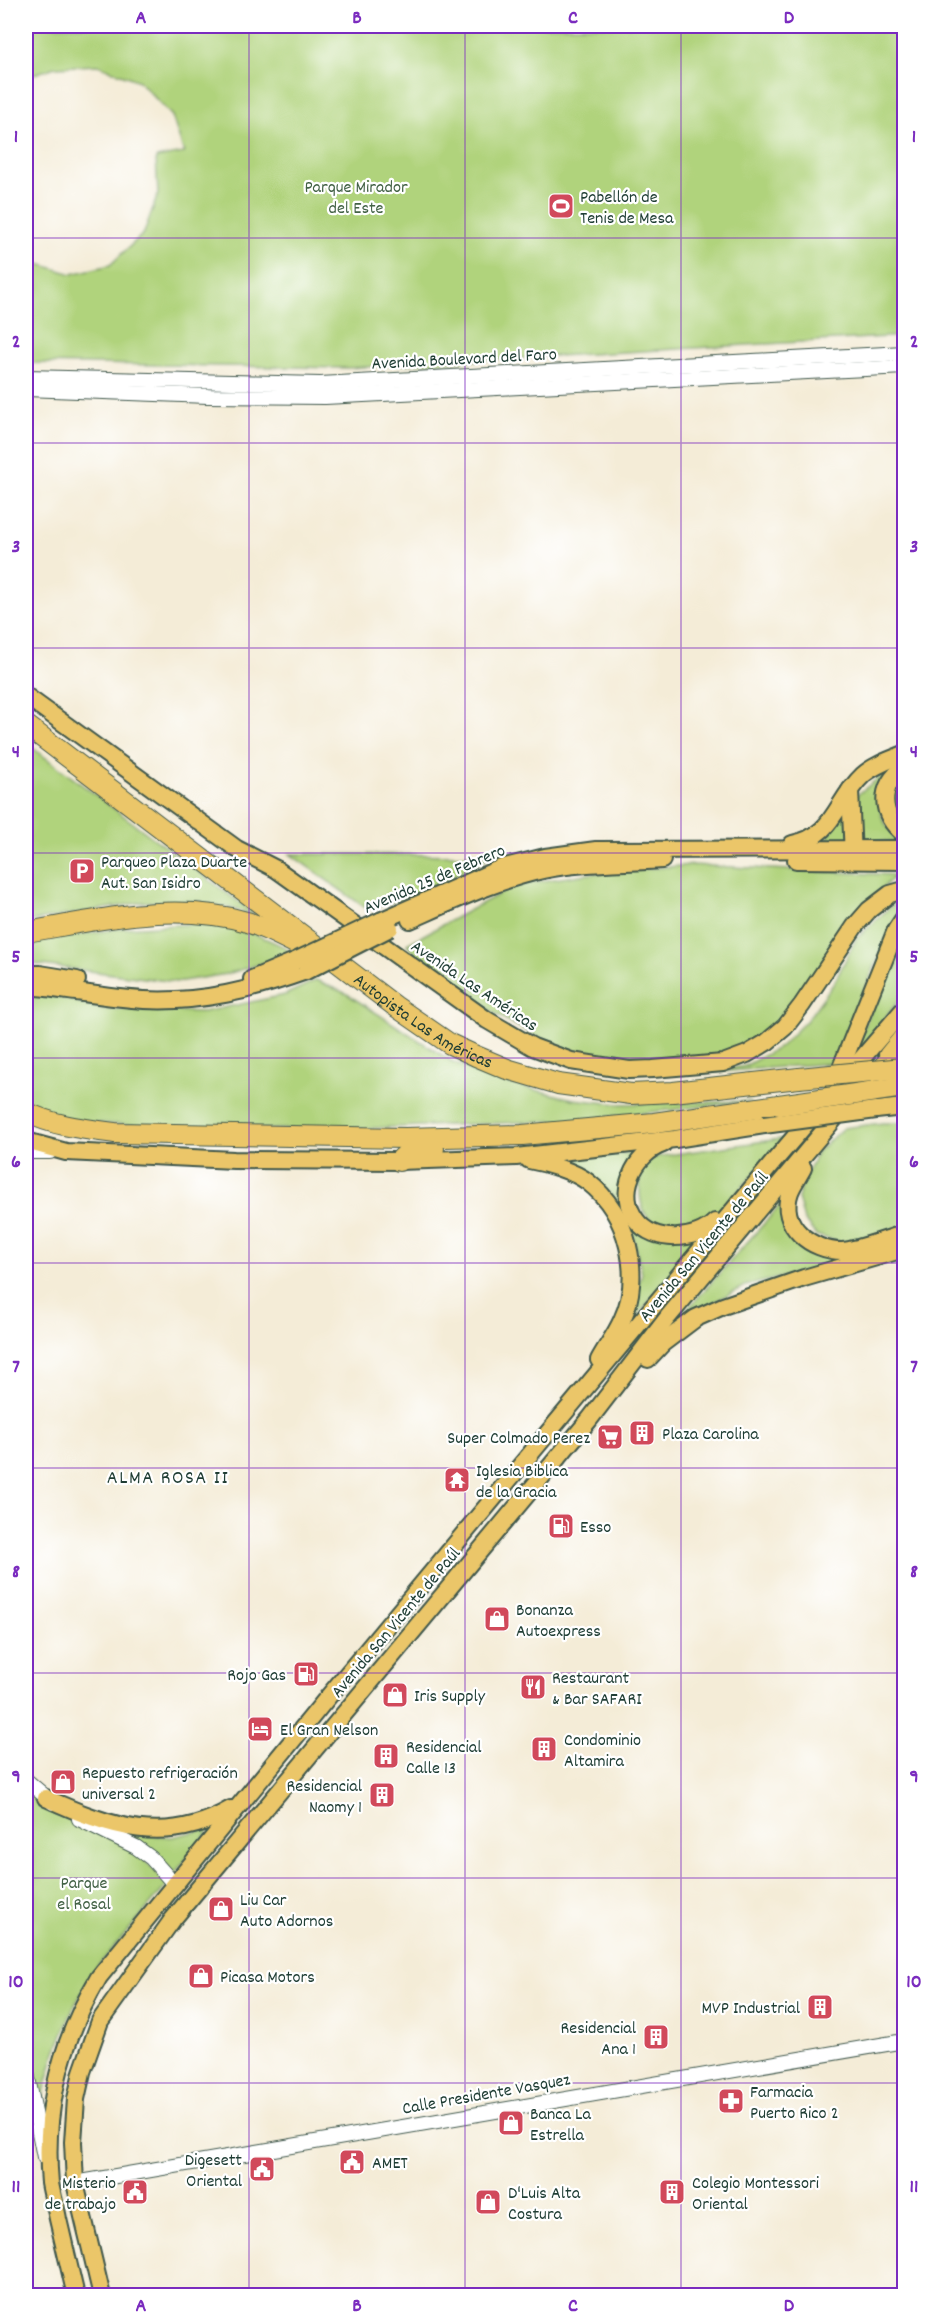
<svg xmlns="http://www.w3.org/2000/svg" width="930" height="2321" font-family="Dekko,sans-serif">
<style>
.green{fill:#b0d37c;stroke:#688858;stroke-width:1.5}
.lines{fill:none;stroke-linecap:round;stroke-linejoin:round}
.minor-casing{stroke:#3f574c;stroke-width:16}
.major-casing{stroke:#3f574c;stroke-width:20}
.highway-casing{stroke:#3f574c;stroke-width:22}
.minor{stroke:#fff;stroke-width:14}
.major{stroke:#ebc669;stroke-width:16}
.highway{stroke:#ebc669;stroke-width:20}
.major-bridge-casing{stroke:#3f574c;stroke-width:20;stroke-linecap:butt}
.highway-bridge-casing{stroke:#3f574c;stroke-width:22;stroke-linecap:butt}
.major-bridge{stroke:#ebc669;stroke-width:16}
.highway-bridge{stroke:#ebc669;stroke-width:20}
.grid{fill:none;stroke:#7b2cbf;stroke-width:1.5;stroke-opacity:0.55}
.labels{text-anchor:middle;stroke-width:4.5;stroke-linejoin:round;paint-order:stroke}
.park-label{font-size:18px;fill:#436246;stroke:#fff}
.poi-label{font-size:18px;fill:#1f3d34;stroke:#fff;text-anchor:start}
.street-label{font-size:18px;fill:#1f3d34;stroke:#fff}
.neighbourhood-label{font-size:20px;letter-spacing:1.5px;fill:#1f3d34;stroke:#fff}
.neatline{fill:none;stroke:#7b2cbf;stroke-width:2}
.grid-label{font-size:20px;text-anchor:middle;font-weight:bold;fill:#7b2cbf}
</style>
<rect width="100%" height="100%" fill="#fff"/>
<filter id="ink" filterUnits="userSpaceOnUse"><feTurbulence type="fractalNoise" baseFrequency=".0167" numOctaves="2"/><feDisplacementMap in="SourceGraphic" scale="12" xChannelSelector="R" yChannelSelector="G"/><feConvolveMatrix kernelMatrix="1 2 1 2 8 2 1 2 1" color-interpolation-filters="sRGB"/></filter>
<filter id="wash" filterUnits="userSpaceOnUse"><feTurbulence type="fractalNoise" baseFrequency=".008" numOctaves="4" result="noise"/><feDisplacementMap in="SourceGraphic" scale="24" xChannelSelector="R" yChannelSelector="G"/><feGaussianBlur stdDeviation="1.35" result="paint"/><feColorMatrix in="noise" values="0 0 0 0 0 0 0 0 0 0 0 0 0 0 0 0 0 1.4 0 .05"/><feComposite in="paint" operator="in"/></filter>
<g filter="url(#wash)">
<rect width="100%" height="100%" fill="#f4ecd7"/>
<g class="green">
<polygon points="26,26 904,26 904,336 347,368 26,363 26,260 72,274 110,265 144,233 158,194 156,158 184,153 172,116 139,81 98,65 55,67 26,77"/>
<polygon points="26,743 255,914 197,901 144,902 26,922"/>
<path d="M886,772C879,808 873,818 903,842L827,839L847,803Z"/>
<path d="M290,854L492,855C452,878 412,899 367,909Z"/>
<polygon points="691,865 896,875 851,918 807,989 768,1033 724,1056 620,1063 564,1052 497,1015 422,965 407,944 516,885 587,874"/>
<polygon points="904,897 904,910 891,928 834,1063 703,1073 745,1066 781,1046 807,1020 834,983 856,939 890,907"/>
<polygon points="195,924 241,928 285,947 289,952 279,958 227,974 176,982 26,963 26,943 122,928"/>
<polygon points="904,934 904,994 852,1059 897,943"/>
<polygon points="316,980 347,994 451,1061 498,1081 573,1099 617,1104 751,1101 578,1120 371,1128 224,1130 61,1121 26,1102 26,994 38,992 105,1009 203,1012 285,995"/>
<polygon points="883,1123 904,1123 904,1228 845,1244 816,1235 804,1220 798,1198 804,1180 818,1151 843,1128"/>
<path d="M787,1138L703,1229C652,1234 633,1220 642,1167L655,1157Z"/>
<polygon points="635,1152 626,1171 640,1230 702,1236 611,1348 629,1316 642,1273 631,1228 615,1199 592,1176 567,1165 569,1159"/>
<polygon points="787,1194 785,1223 854,1260 745,1286 676,1322 777,1209"/>
<polygon points="26,1785 64,1817 135,1850 168,1884 97,1967 73,2008 54,2057 40,2106 26,2034"/>
<polygon points="211,1828 174,1874 147,1846 121,1833 172,1837"/>
</g>
</g>
<g filter="url(#ink)">
<g class="lines">
<g class="minor-casing">
<g id="minor">
<polyline points="26,377 320,384 904,353"/>
<polyline points="26,389 208,396 325,397 904,367"/>
<polyline points="26,1152 50,1152"/>
<polyline points="26,1780 53,1803"/>
<polyline points="79,1819 136,1847 151,1858 175,1885"/>
<polyline points="26,2068 44,2157"/>
<polyline points="75,2183 904,2041"/>
</g>
</g>
<g class="major-casing">
<g id="major">
<polyline points="26,696 237,849 276,869 487,1020 533,1047 571,1061 629,1070 653,1069 723,1063 747,1054 767,1042 785,1027 802,1005 855,926 869,910 890,894 904,890"/>
<path d="M904,768C878,785 880,816 904,834"/>
<polyline points="850,790 853,857"/>
<path d="M792,844C835,836 835,801 863,775C874,765 890,760 904,754"/>
<polyline points="796,860 904,861"/>
<path d="M410,920C453,901 497,880 543,870C582,862 623,863 662,860"/>
<polyline points="380,921 501,868 545,857 596,850 904,849"/>
<polyline points="26,974 40,974 77,980"/>
<polyline points="252,979 295,961"/>
<path d="M26,986C65,989 105,998 144,1000C201,1003 253,990 306,971"/>
<polyline points="887,1055 904,1034"/>
<polyline points="834,1085 896,930 904,918"/>
<polyline points="876,1110 904,1107"/>
<polyline points="26,1141 66,1152 234,1160 399,1161 516,1157 675,1139 764,1125"/>
<path d="M663,1144C634,1154 616,1193 636,1220C654,1244 696,1241 715,1222"/>
<path d="M529,1160C546,1163 574,1171 588,1182C628,1213 643,1275 622,1320C616,1334 606,1347 599,1360"/>
<path d="M803,1168C799,1176 793,1184 790,1192C778,1226 812,1251 842,1251C858,1250 888,1238 904,1234"/>
<polyline points="648,1359 663,1343 696,1318 723,1306 804,1278 904,1249"/>
<path d="M46,1798C110,1827 166,1847 231,1809"/>
<path d="M76,2296C70,2270 64,2245 58,2219C56,2208 52,2195 50,2183C43,2109 61,2041 99,1977L328,1697L776,1159L904,1009"/>
<polyline points="102,2296 75,2183 73,2142 76,2099 82,2072 100,2021 173,1919 589,1420 668,1317 844,1107"/>
</g>
</g>
<g class="highway-casing">
<g id="highway">
<path id="s1" d="M26,725L395,1006L450,1044L476,1056L507,1069L558,1084L631,1094L673,1092L799,1078"/>
<path d="M26,932C99,920 174,901 247,922C269,929 290,941 310,951"/>
<polyline points="859,1089 904,1047"/>
<path d="M26,1112C54,1126 84,1129 115,1133L405,1138L522,1135L654,1123L779,1105"/>
<polyline points="399,1161 410,1150 434,1149"/>
</g>
</g>
<use href="#minor" class="minor"/>
<use href="#major" class="major"/>
<use href="#highway" class="highway"/>
<g class="major-bridge-casing">
<g id="major-bridge">
<polyline points="295,961 380,921"/>
<polyline points="306,971 390,928"/>
<polyline points="764,1125 876,1110"/>
</g>
</g>
<g class="highway-bridge-casing">
<g id="highway-bridge">
<polyline points="799,1078 904,1068"/>
<polyline points="779,1105 904,1087"/>
</g>
</g>
<use href="#major-bridge" class="major-bridge"/>
<use href="#highway-bridge" class="highway-bridge"/>
</g>
</g>
<path class="grid" d="M249,26V2296M465,26V2296M681,26V2296M26,238H904M26,443H904M26,648H904M26,853H904M26,1058H904M26,1263H904M26,1468H904M26,1673H904M26,1878H904M26,2083H904"/>
<defs>
<g id="stadium-square" transform="scale(1.35)"><rect x="-9" y="-9" width="18" height="18" rx="4" fill="#d1495b" stroke="#fff"/><path d="M0-5a6.5 5 0 1 0 0 10a6.5 5 0 1 0 0-10ZM-3.5-1.8h7v3.6h-7Z" fill="#fff"/></g>
<g id="parking-square" transform="scale(1.35)"><rect x="-9" y="-9" width="18" height="18" rx="4" fill="#d1495b" stroke="#fff"/><path d="M-3.5-5.5H1a3.5 3.5 0 0 1 0 7H-1V5.5H-3.5ZM-1-3.4V-.6H.8a1.4 1.4 0 0 0 0-2.8Z" fill="#fff"/></g>
<g id="building-square" transform="scale(1.35)"><rect x="-9" y="-9" width="18" height="18" rx="4" fill="#d1495b" stroke="#fff"/><path d="M-4-6H4V6H1V3H-1V6H-4ZM-2.5-4.3h1.7v1.8h-1.7ZM.8-4.3h1.7v1.8H.8ZM-2.5-1h1.7V.8h-1.7ZM.8-1h1.7V.8H.8Z" fill="#fff"/></g>
<g id="supermarket-square" transform="scale(1.35)"><rect x="-9" y="-9" width="18" height="18" rx="4" fill="#d1495b" stroke="#fff"/><path d="M-6-5.5h2.5l.6 2H6L4.5 2H-2.5L-4.4-4H-6ZM-1.5 3.2a1.3 1.3 0 1 0 .1 0ZM3 3.2a1.3 1.3 0 1 0 .1 0Z" fill="#fff"/></g>
<g id="temple-square" transform="scale(1.35)"><rect x="-9" y="-9" width="18" height="18" rx="4" fill="#d1495b" stroke="#fff"/><path d="M0-6L5-2H3V0L6.5 2.5H4V6H1.5V3h-3V6H-4V2.5H-6.5L-3 0V-2H-5Z" fill="#fff"/></g>
<g id="fuel-square" transform="scale(1.35)"><rect x="-9" y="-9" width="18" height="18" rx="4" fill="#d1495b" stroke="#fff"/><path d="M-5.5-6h7V0h2V4h1.3V-2.5L3-4.5l.8-.8L6-3V5H2.5V1h-1V6h-7ZM-4.2-4.7v3.2H.2V-4.7Z" fill="#fff"/></g>
<g id="shop-square" transform="scale(1.35)"><rect x="-9" y="-9" width="18" height="18" rx="4" fill="#d1495b" stroke="#fff"/><path d="M-5-2.5h2.3a2.7 3.5 0 0 1 5.4 0H5L5.5 6h-11ZM-1.5-2.5h3a1.5 2.3 0 0 0-3 0Z" fill="#fff"/></g>
<g id="restaurant-square" transform="scale(1.35)"><rect x="-9" y="-9" width="18" height="18" rx="4" fill="#d1495b" stroke="#fff"/><path d="M-5-6h1v4h1v-4h1v4h1v-4h1v5L-1.5 .5V6h-2V.5L-5-1ZM5-6V6H3V1.5H1.5Q1.5-4 5-6Z" fill="#fff"/></g>
<g id="hotel-square" transform="scale(1.35)"><rect x="-9" y="-9" width="18" height="18" rx="4" fill="#d1495b" stroke="#fff"/><path d="M-6-4.5h1.5V1H6V5H4.5V3h-9V5H-6ZM-4 0a1.8 1.8 0 1 1 3.6 0ZM.5 0V-2.5h3Q6-2.5 6 0Z" fill="#fff"/></g>
<g id="pharmacy-square" transform="scale(1.35)"><rect x="-9" y="-9" width="18" height="18" rx="4" fill="#d1495b" stroke="#fff"/><path d="M-2-6h4v4h4v4h-4v4h-4v-4h-4v-4h4Z" fill="#fff"/></g>
<g id="civic-square" transform="scale(1.35)"><rect x="-9" y="-9" width="18" height="18" rx="4" fill="#d1495b" stroke="#fff"/><path d="M-.6-6.5H3V-4.5H.6V-3L4-1V1h2V6H-6V1h2V-1L-.6-3ZM-1.2 2.5V6h2.4V2.5Z" fill="#fff"/></g>
</defs>
<g fill-rule="evenodd">
<use href="#stadium-square" x="561" y="206"/>
<use href="#parking-square" x="82" y="871"/>
<use href="#building-square" x="642" y="1433"/>
<use href="#supermarket-square" x="610" y="1437"/>
<use href="#temple-square" x="457" y="1480"/>
<use href="#fuel-square" x="561" y="1526"/>
<use href="#shop-square" x="497" y="1619"/>
<use href="#fuel-square" x="306" y="1674"/>
<use href="#restaurant-square" x="533" y="1687"/>
<use href="#shop-square" x="395" y="1695"/>
<use href="#hotel-square" x="260" y="1729"/>
<use href="#building-square" x="544" y="1749"/>
<use href="#building-square" x="386" y="1756"/>
<use href="#shop-square" x="63" y="1782"/>
<use href="#building-square" x="382" y="1795"/>
<use href="#shop-square" x="221" y="1909"/>
<use href="#shop-square" x="201" y="1976"/>
<use href="#building-square" x="820" y="2007"/>
<use href="#building-square" x="656" y="2037"/>
<use href="#pharmacy-square" x="731" y="2101"/>
<use href="#shop-square" x="511" y="2123"/>
<use href="#civic-square" x="352" y="2162"/>
<use href="#civic-square" x="262" y="2169"/>
<use href="#civic-square" x="135" y="2192"/>
<use href="#building-square" x="672" y="2192"/>
<use href="#shop-square" x="488" y="2202"/>
</g>
<g class="labels">
<g class="park-label">
<text x="356" y="192">Parque Mirador<tspan x="356" dy="21">del Este</tspan></text>
<text x="84" y="1888">Parque<tspan x="84" dy="21">el Rosal</tspan></text>
</g>
<g class="poi-label">
<text x="580" y="202">Pabellón de<tspan x="580" dy="21">Tenis de Mesa</tspan></text>
<text x="101" y="867">Parqueo Plaza Duarte<tspan x="101" dy="21">Aut. San Isidro</tspan></text>
<text x="662" y="1439">Plaza Carolina</text>
<text x="590" y="1443" text-anchor="end">Super Colmado Perez</text>
<text x="476" y="1476">Iglesia Biblica<tspan x="476" dy="21">de la Gracia</tspan></text>
<text x="580" y="1532">Esso</text>
<text x="516" y="1615">Bonanza<tspan x="516" dy="21">Autoexpress</tspan></text>
<text x="286" y="1680" text-anchor="end">Rojo Gas</text>
<text x="552" y="1683">Restaurant<tspan x="552" dy="21">&amp; Bar SAFARI</tspan></text>
<text x="414" y="1701">Iris Supply</text>
<text x="280" y="1735">El Gran Nelson</text>
<text x="564" y="1745">Condominio<tspan x="564" dy="21">Altamira</tspan></text>
<text x="406" y="1752">Residencial<tspan x="406" dy="21">Calle 13</tspan></text>
<text x="82" y="1778">Repuesto refrigeración<tspan x="82" dy="21">universal 2</tspan></text>
<text x="362" y="1791" text-anchor="end">Residencial<tspan x="362" dy="21">Naomy 1</tspan></text>
<text x="240" y="1905">Liu Car<tspan x="240" dy="21">Auto Adornos</tspan></text>
<text x="220" y="1982">Picasa Motors</text>
<text x="800" y="2013" text-anchor="end">MVP Industrial</text>
<text x="636" y="2033" text-anchor="end">Residencial<tspan x="636" dy="21">Ana 1</tspan></text>
<text x="750" y="2097">Farmacia<tspan x="750" dy="21">Puerto Rico 2</tspan></text>
<text x="530" y="2119">Banca La<tspan x="530" dy="21">Estrella</tspan></text>
<text x="242" y="2165" text-anchor="end">Digesett<tspan x="242" dy="21">Oriental</tspan></text>
<text x="372" y="2168">AMET</text>
<text x="116" y="2188" text-anchor="end">Misterio<tspan x="116" dy="21">de trabajo</tspan></text>
<text x="692" y="2188">Colegio Montessori<tspan x="692" dy="21">Oriental</tspan></text>
<text x="508" y="2198">D'Luis Alta<tspan x="508" dy="21">Costura</tspan></text>
</g>
<g class="street-label">
<text transform="translate(464 358) rotate(-3)" y="6">Avenida Boulevard del Faro</text>
<text transform="translate(434 878) rotate(-23)" y="6">Avenida 25 de Febrero</text>
<text transform="translate(475 985) rotate(34)" y="6">Avenida Las Américas</text>
<text dy="6" stroke="none"><textPath href="#s1" startOffset="496">Autopista Las Américas</textPath></text>
<text transform="translate(703 1246) rotate(-50)" y="6">Avenida San Vicente de Paúl</text>
<text transform="translate(395 1622) rotate(-50)" y="6">Avenida San Vicente de Paúl</text>
<text transform="translate(486 2093) rotate(-10)" y="6">Calle Presidente Vasquez</text>
</g>
<g class="neighbourhood-label">
<text x="168" y="1483">ALMA ROSA II</text>
</g>
</g>
<rect width="930" height="2321" fill="none" stroke="#fff" stroke-width="66"/>
<rect x="33" y="33" width="864" height="2255" class="neatline"/>
<g class="grid-label">
<text x="141" y="23">A</text>
<text x="357" y="23">B</text>
<text x="573" y="23">C</text>
<text x="789" y="23">D</text>
<text x="16" y="142">1</text>
<text x="914" y="142">1</text>
<text x="16" y="347">2</text>
<text x="914" y="347">2</text>
<text x="16" y="552">3</text>
<text x="914" y="552">3</text>
<text x="16" y="757">4</text>
<text x="914" y="757">4</text>
<text x="16" y="962">5</text>
<text x="914" y="962">5</text>
<text x="16" y="1167">6</text>
<text x="914" y="1167">6</text>
<text x="16" y="1372">7</text>
<text x="914" y="1372">7</text>
<text x="16" y="1577">8</text>
<text x="914" y="1577">8</text>
<text x="16" y="1782">9</text>
<text x="914" y="1782">9</text>
<text x="16" y="1987">10</text>
<text x="914" y="1987">10</text>
<text x="16" y="2192">11</text>
<text x="914" y="2192">11</text>
<text x="141" y="2311">A</text>
<text x="357" y="2311">B</text>
<text x="573" y="2311">C</text>
<text x="789" y="2311">D</text>
</g>
</svg>
